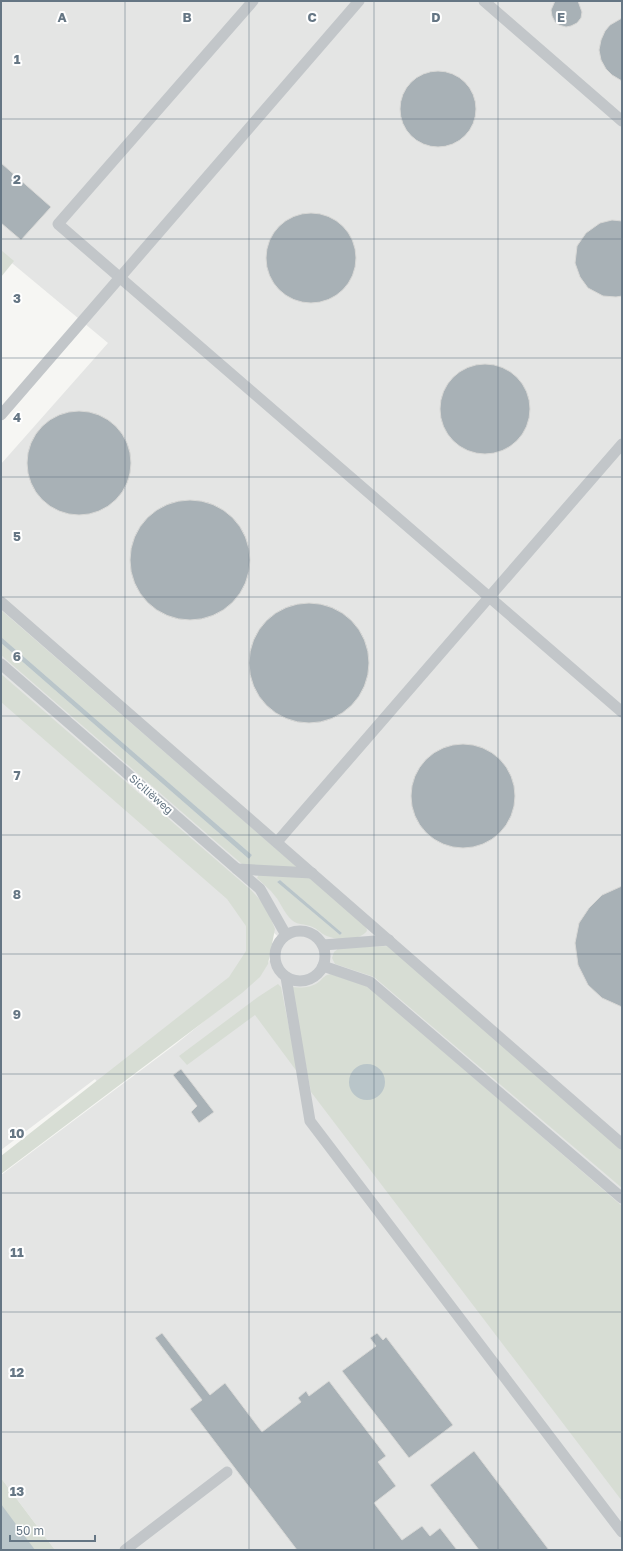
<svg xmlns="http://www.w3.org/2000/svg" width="623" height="1551" font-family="'Golos Text',sans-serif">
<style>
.built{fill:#e4e5e4}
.green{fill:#d7ddd4;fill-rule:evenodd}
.water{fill:#b9c5c9}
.building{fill:#a8b1b6;stroke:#d8d8d6}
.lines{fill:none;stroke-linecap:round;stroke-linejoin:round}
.minor{stroke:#c2c6c9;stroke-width:11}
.grid{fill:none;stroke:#657684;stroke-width:1;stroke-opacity:0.55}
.labels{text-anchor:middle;stroke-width:4;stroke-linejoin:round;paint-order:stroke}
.street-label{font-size:11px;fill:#657684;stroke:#fff}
.grid-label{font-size:13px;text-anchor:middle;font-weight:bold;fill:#657684;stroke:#fff;stroke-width:4;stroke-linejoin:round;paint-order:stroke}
</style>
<rect width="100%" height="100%" fill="#f6f6f3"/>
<g class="built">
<polygon points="1,1 622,1 622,1550 55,1550 1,1478 1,1175 176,1044 260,976 282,940 1,689 1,464 108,343 1,254"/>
<polygon points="1,699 227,895 252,935 240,968 102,1087 95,1079 1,1150"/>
</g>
<g class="green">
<polygon points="1,250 14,261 1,277"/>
<polygon points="1,610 298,868 243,865 1,655 1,643 249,859 252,855 1,637"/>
<polygon points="1,674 251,890 261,901 269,914 275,929 268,964 260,977 242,993 1,1174 1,1156 229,977 246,951 246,926 227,899 1,702"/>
<path d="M259,874L310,878L366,926L367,931C358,942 334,941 323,934C319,931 316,928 310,926C305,924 298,925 293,921C285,915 281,903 275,896C270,889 263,884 257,878ZM280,880L342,933L340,935L277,882Z"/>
<polygon points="389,946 622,1149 622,1188 374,977 335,964 332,958 334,952 339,948"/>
<path d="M331,974L369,987L622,1206V1501L311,1092L291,987C301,988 312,988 320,981C324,977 325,975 331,974Z"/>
<polygon points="278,984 281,987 298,1073 255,1015 187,1065 179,1056 258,997"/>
<polygon points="1,1478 55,1550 34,1550 1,1505"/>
</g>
<g class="water">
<polygon points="1,637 252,855 249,859 1,643"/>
<polygon points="280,880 342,933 340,935 277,882"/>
<circle cx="367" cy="1082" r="18"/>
<polygon points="1,1504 35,1550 1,1550"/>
</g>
<g class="building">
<polygon points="555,1 578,1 582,12 581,18 577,23 571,26 566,27 559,25 555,22 552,16 551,10"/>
<polygon points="622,18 622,81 612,75 606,69 601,60 599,50 601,40 605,31 610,25"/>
<circle cx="438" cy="109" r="38"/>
<polygon points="1,163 51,207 21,240 1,223"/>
<circle cx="311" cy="258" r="45"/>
<polygon points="612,220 622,221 622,296 616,297 603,296 588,288 580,277 575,263 577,246 586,233 600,223"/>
<circle cx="485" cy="409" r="45"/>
<circle cx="79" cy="463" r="52"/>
<circle cx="190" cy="560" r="60"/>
<circle cx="309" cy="663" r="60"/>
<circle cx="463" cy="796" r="52"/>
<polygon points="622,886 622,1007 602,998 588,985 578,965 575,943 579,923 589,908 602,895"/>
<polygon points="181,1069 214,1112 199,1123 191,1112 197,1106 173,1075"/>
<polygon points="162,1333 210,1395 225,1383 262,1432 301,1402 298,1398 306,1391 309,1396 329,1381 386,1456 378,1462 396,1486 374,1503 402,1540 422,1526 430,1536 440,1528 457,1550 297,1550 190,1409 202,1400 155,1338"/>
<polygon points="377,1333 383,1340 386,1337 453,1425 409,1458 342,1371 376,1346 370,1338"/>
<polygon points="474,1451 549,1550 479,1550 430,1485"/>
</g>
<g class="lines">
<g class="minor">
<polyline points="253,1 58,224 622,712"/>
<polyline points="484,1 622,121"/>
<polyline points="1,415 359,1"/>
<polyline points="1,602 622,1144"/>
<polyline points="1,664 260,889 286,935"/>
<polyline points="277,842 622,444"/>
<polyline points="237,869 312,873"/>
<circle cx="300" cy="956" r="25"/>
<polyline points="323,945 389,940"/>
<polyline points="323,966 370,982 622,1198"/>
<polyline points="286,977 310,1121 622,1532"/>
<polyline points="125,1550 227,1472"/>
</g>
</g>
<path class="grid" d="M125,1V1550M249,1V1550M374,1V1550M498,1V1550M1,119H622M1,239H622M1,358H622M1,477H622M1,597H622M1,716H622M1,835H622M1,954H622M1,1074H622M1,1193H622M1,1312H622M1,1432H622"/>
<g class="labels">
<g class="street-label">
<text transform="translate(151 794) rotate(41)" y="4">Siciliëweg</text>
</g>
</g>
<g class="grid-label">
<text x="62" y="22">A</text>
<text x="187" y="22">B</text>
<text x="312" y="22">C</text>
<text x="436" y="22">D</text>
<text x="561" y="22">E</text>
<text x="17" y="64">1</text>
<text x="17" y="184">2</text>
<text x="17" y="303">3</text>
<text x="17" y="422">4</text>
<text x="17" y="541">5</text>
<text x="17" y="661">6</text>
<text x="17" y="780">7</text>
<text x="17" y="899">8</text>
<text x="17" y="1019">9</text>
<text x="17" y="1138">10</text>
<text x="17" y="1257">11</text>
<text x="17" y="1377">12</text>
<text x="17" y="1496">13</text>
</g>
<rect width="623" height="1551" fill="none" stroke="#657684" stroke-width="4"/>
<path d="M10 1535v6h85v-6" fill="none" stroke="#657684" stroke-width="2"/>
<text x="16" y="1535" font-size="12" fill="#657684" stroke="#ffffff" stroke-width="3" paint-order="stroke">50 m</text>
</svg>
